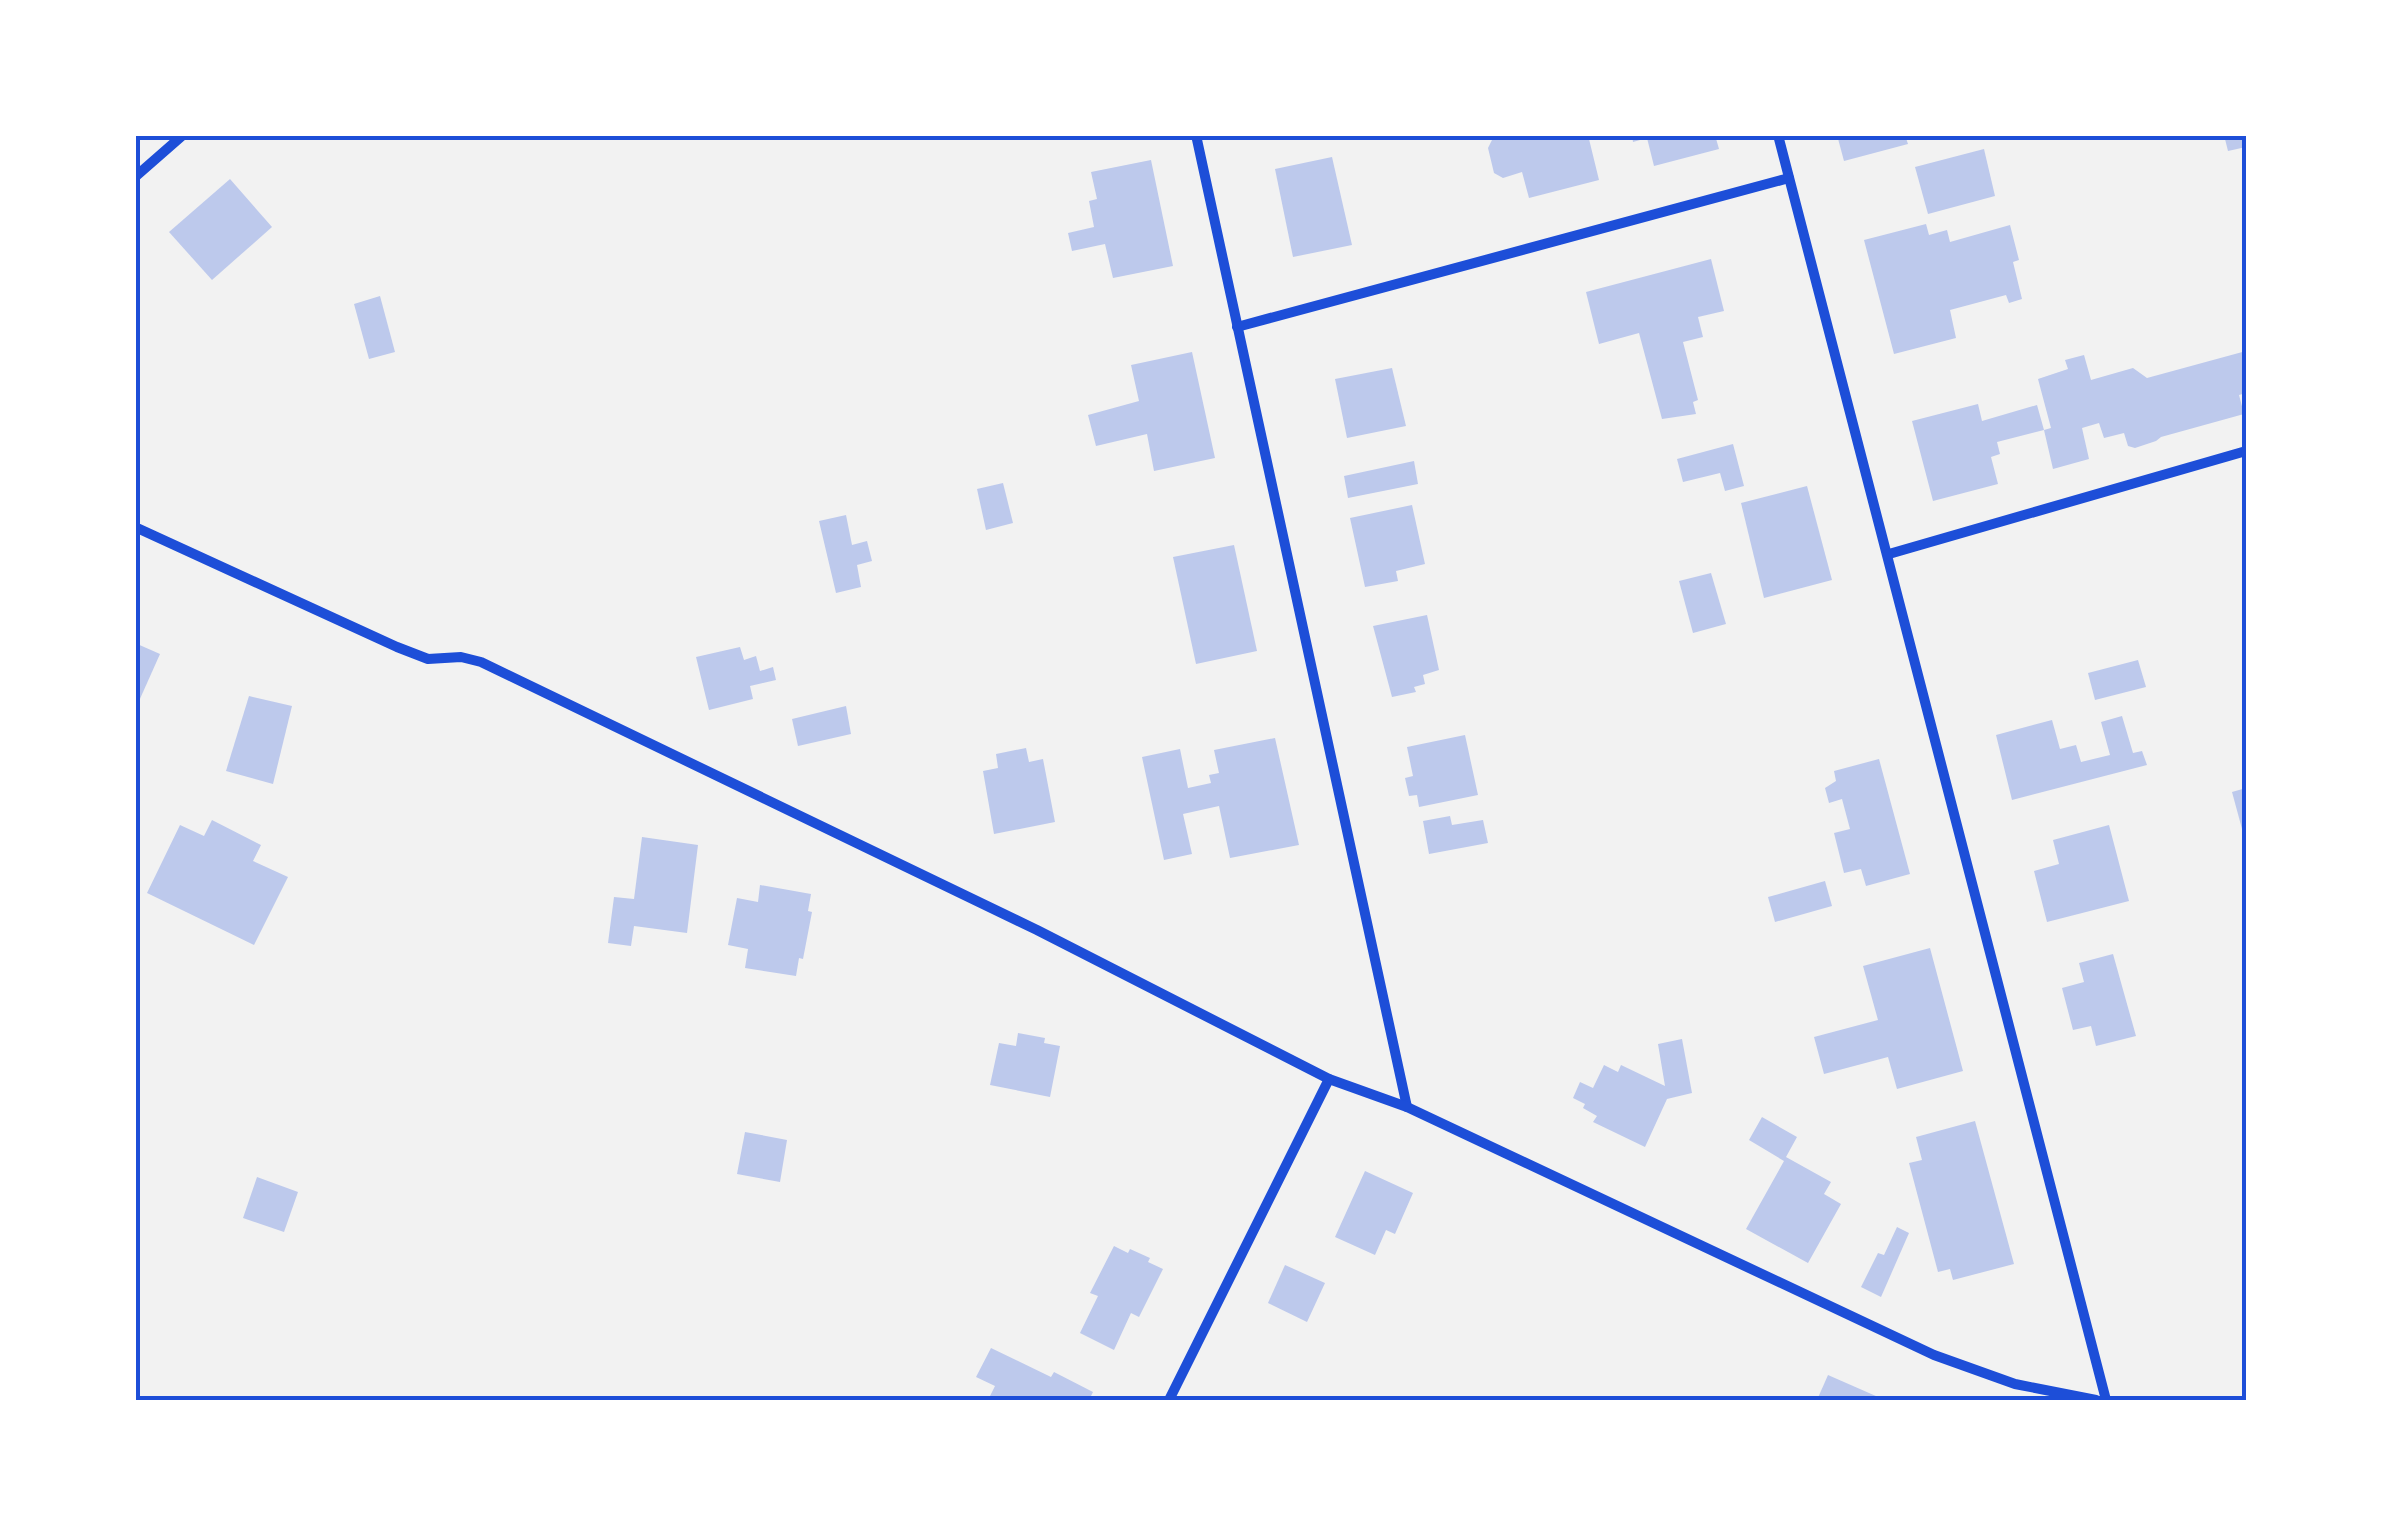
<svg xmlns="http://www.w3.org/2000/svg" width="2381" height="1535" font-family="'Open Sans',sans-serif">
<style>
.building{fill:#bdc9ec}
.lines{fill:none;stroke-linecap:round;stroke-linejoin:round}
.minor{stroke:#1d4ed8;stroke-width:10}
.neatline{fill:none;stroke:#1d4ed8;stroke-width:4}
</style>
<rect width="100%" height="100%" fill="#f2f2f2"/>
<g class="building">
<polygon points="1509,135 1588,135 1599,180 1529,198 1522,172 1503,178 1494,173 1488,148 1492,140"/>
<polygon points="1632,135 1715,135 1719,149 1654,166 1647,138 1633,142"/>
<polygon points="1837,135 1905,135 1908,144 1844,161"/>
<polygon points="2224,135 2246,135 2246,147 2228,151"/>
<polygon points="1984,149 1995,196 1928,214 1915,167"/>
<polygon points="1332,157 1352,245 1293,257 1275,169"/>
<polygon points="1151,160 1173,266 1113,278 1105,244 1072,251 1068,233 1094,227 1089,201 1097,199 1091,172"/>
<polygon points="230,179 272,227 212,280 169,232"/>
<polygon points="1926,224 1929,235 1947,230 1950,242 2010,225 2019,260 2013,262 2022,299 2009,303 2006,295 1950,310 1956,338 1894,354 1864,240"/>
<polygon points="1711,259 1724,311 1698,317 1703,337 1683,342 1698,400 1693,402 1696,414 1662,419 1639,333 1599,344 1586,292"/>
<polygon points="380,296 395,352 369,359 354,304"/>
<polygon points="2246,351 2246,393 2239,395 2244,414 2161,437 2156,441 2135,448 2128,446 2124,433 2104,438 2099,423 2082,428 2089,459 2053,469 2044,430 2051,428 2038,379 2068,369 2065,360 2084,355 2091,380 2133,368 2147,378"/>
<polygon points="1192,352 1215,458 1154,471 1147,434 1096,446 1088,415 1139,401 1131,365"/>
<polygon points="1392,368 1406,426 1347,438 1335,379"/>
<polygon points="1978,404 1982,421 2037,405 2044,430 1997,442 2000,454 1991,457 1998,484 1933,501 1912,421"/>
<polygon points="1733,444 1744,486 1725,491 1720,473 1683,482 1677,459"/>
<polygon points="1414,461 1418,484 1348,498 1344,476"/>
<polygon points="1003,483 1013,523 986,530 977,489"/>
<polygon points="1807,486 1832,580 1764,598 1741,503"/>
<polygon points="1412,505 1425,564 1396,571 1398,581 1365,587 1350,518"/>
<polygon points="846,515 852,545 867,541 872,561 857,565 861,587 836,593 819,521"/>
<polygon points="1234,545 1257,651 1196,664 1173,557"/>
<polygon points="1711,573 1726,624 1693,633 1679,581"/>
<polygon points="1427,615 1439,670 1423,675 1425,684 1414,687 1416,692 1392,697 1373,626"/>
<polygon points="135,643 160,654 135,710"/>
<polygon points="740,647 744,660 756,656 760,671 773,667 776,680 750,686 753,699 709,710 696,657"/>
<polygon points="2138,660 2146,687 2095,700 2088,673"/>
<polygon points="249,696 292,706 273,784 226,771"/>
<polygon points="846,706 851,734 798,746 792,719"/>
<polygon points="2122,716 2133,753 2142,751 2147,765 2012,800 1996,735 2052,720 2060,749 2076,745 2081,762 2110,755 2101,722"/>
<polygon points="1465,735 1478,795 1419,807 1417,795 1409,796 1405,778 1413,776 1407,747"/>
<polygon points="1275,738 1299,845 1230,858 1219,806 1183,814 1192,854 1164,860 1142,757 1180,749 1188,788 1211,783 1209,775 1219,773 1214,750"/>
<polygon points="1026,748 1029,762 1043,759 1055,822 994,834 983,771 998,768 996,754"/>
<polygon points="1879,759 1910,874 1866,886 1861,869 1844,873 1834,833 1850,829 1842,799 1829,803 1825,788 1836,781 1834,771"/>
<polygon points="2246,788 2246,840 2245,840 2232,792"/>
<polygon points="1450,816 1452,825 1483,820 1488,843 1429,854 1423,821"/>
<polygon points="212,820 261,845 253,861 288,877 254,945 147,893 180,825 204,836"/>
<polygon points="2109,825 2129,901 2047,922 2034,871 2059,864 2053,840"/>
<polygon points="642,837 698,845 687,933 634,926 631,946 608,943 614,897 634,899"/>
<polygon points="1825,881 1832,906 1775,922 1768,897"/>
<polygon points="760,885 811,894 808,911 812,912 803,959 799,958 796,976 745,968 748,949 728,945 737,898 758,902"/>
<polygon points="1930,948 1963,1071 1897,1089 1888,1057 1824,1074 1814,1037 1878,1020 1863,966"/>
<polygon points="2113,954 2136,1036 2096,1046 2091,1026 2073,1030 2062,988 2084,982 2079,963"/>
<polygon points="1018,1033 1045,1038 1044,1043 1060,1046 1050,1097 990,1085 999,1043 1016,1046"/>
<polygon points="1682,1039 1692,1093 1667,1099 1645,1147 1593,1122 1597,1116 1583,1108 1585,1104 1573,1098 1580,1082 1593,1088 1604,1065 1618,1072 1621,1065 1665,1086 1658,1044"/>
<polygon points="1762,1117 1797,1137 1786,1157 1831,1182 1824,1194 1841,1204 1808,1263 1746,1229 1784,1161 1749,1140"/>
<polygon points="1975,1121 2014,1264 1953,1280 1950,1269 1938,1272 1909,1163 1922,1160 1916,1137"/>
<polygon points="745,1132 787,1140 780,1182 737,1174"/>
<polygon points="1365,1171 1413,1193 1395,1234 1386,1230 1375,1255 1335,1237"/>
<polygon points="257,1177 298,1192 284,1232 243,1218"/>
<polygon points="1897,1227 1909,1233 1881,1297 1861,1287 1878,1253 1884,1255"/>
<polygon points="1114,1246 1128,1253 1130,1249 1150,1258 1148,1262 1163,1269 1139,1317 1131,1313 1114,1350 1080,1333 1098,1296 1090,1293"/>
<polygon points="1285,1265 1325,1283 1307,1322 1268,1303"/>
<polygon points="991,1348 1051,1377 1054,1372 1093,1392 1089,1400 988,1400 995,1386 976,1377"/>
<polygon points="1828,1375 1885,1400 1817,1400"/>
</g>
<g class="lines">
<g class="minor">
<polyline points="1196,135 1407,1107"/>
<polyline points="1778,135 2106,1400"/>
<polyline points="135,177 183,135"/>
<polyline points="1237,327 1789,178"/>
<polyline points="135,527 397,647 428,659 461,657 481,662 1037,930 1329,1079 1407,1107 1934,1355 2015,1384 2096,1400"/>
<polyline points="1889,554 2246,451"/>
<polyline points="1169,1400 1329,1079"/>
</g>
</g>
<rect width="2381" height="1535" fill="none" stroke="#ffffff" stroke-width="275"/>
<rect x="138" y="138" width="2106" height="1260" class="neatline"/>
</svg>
